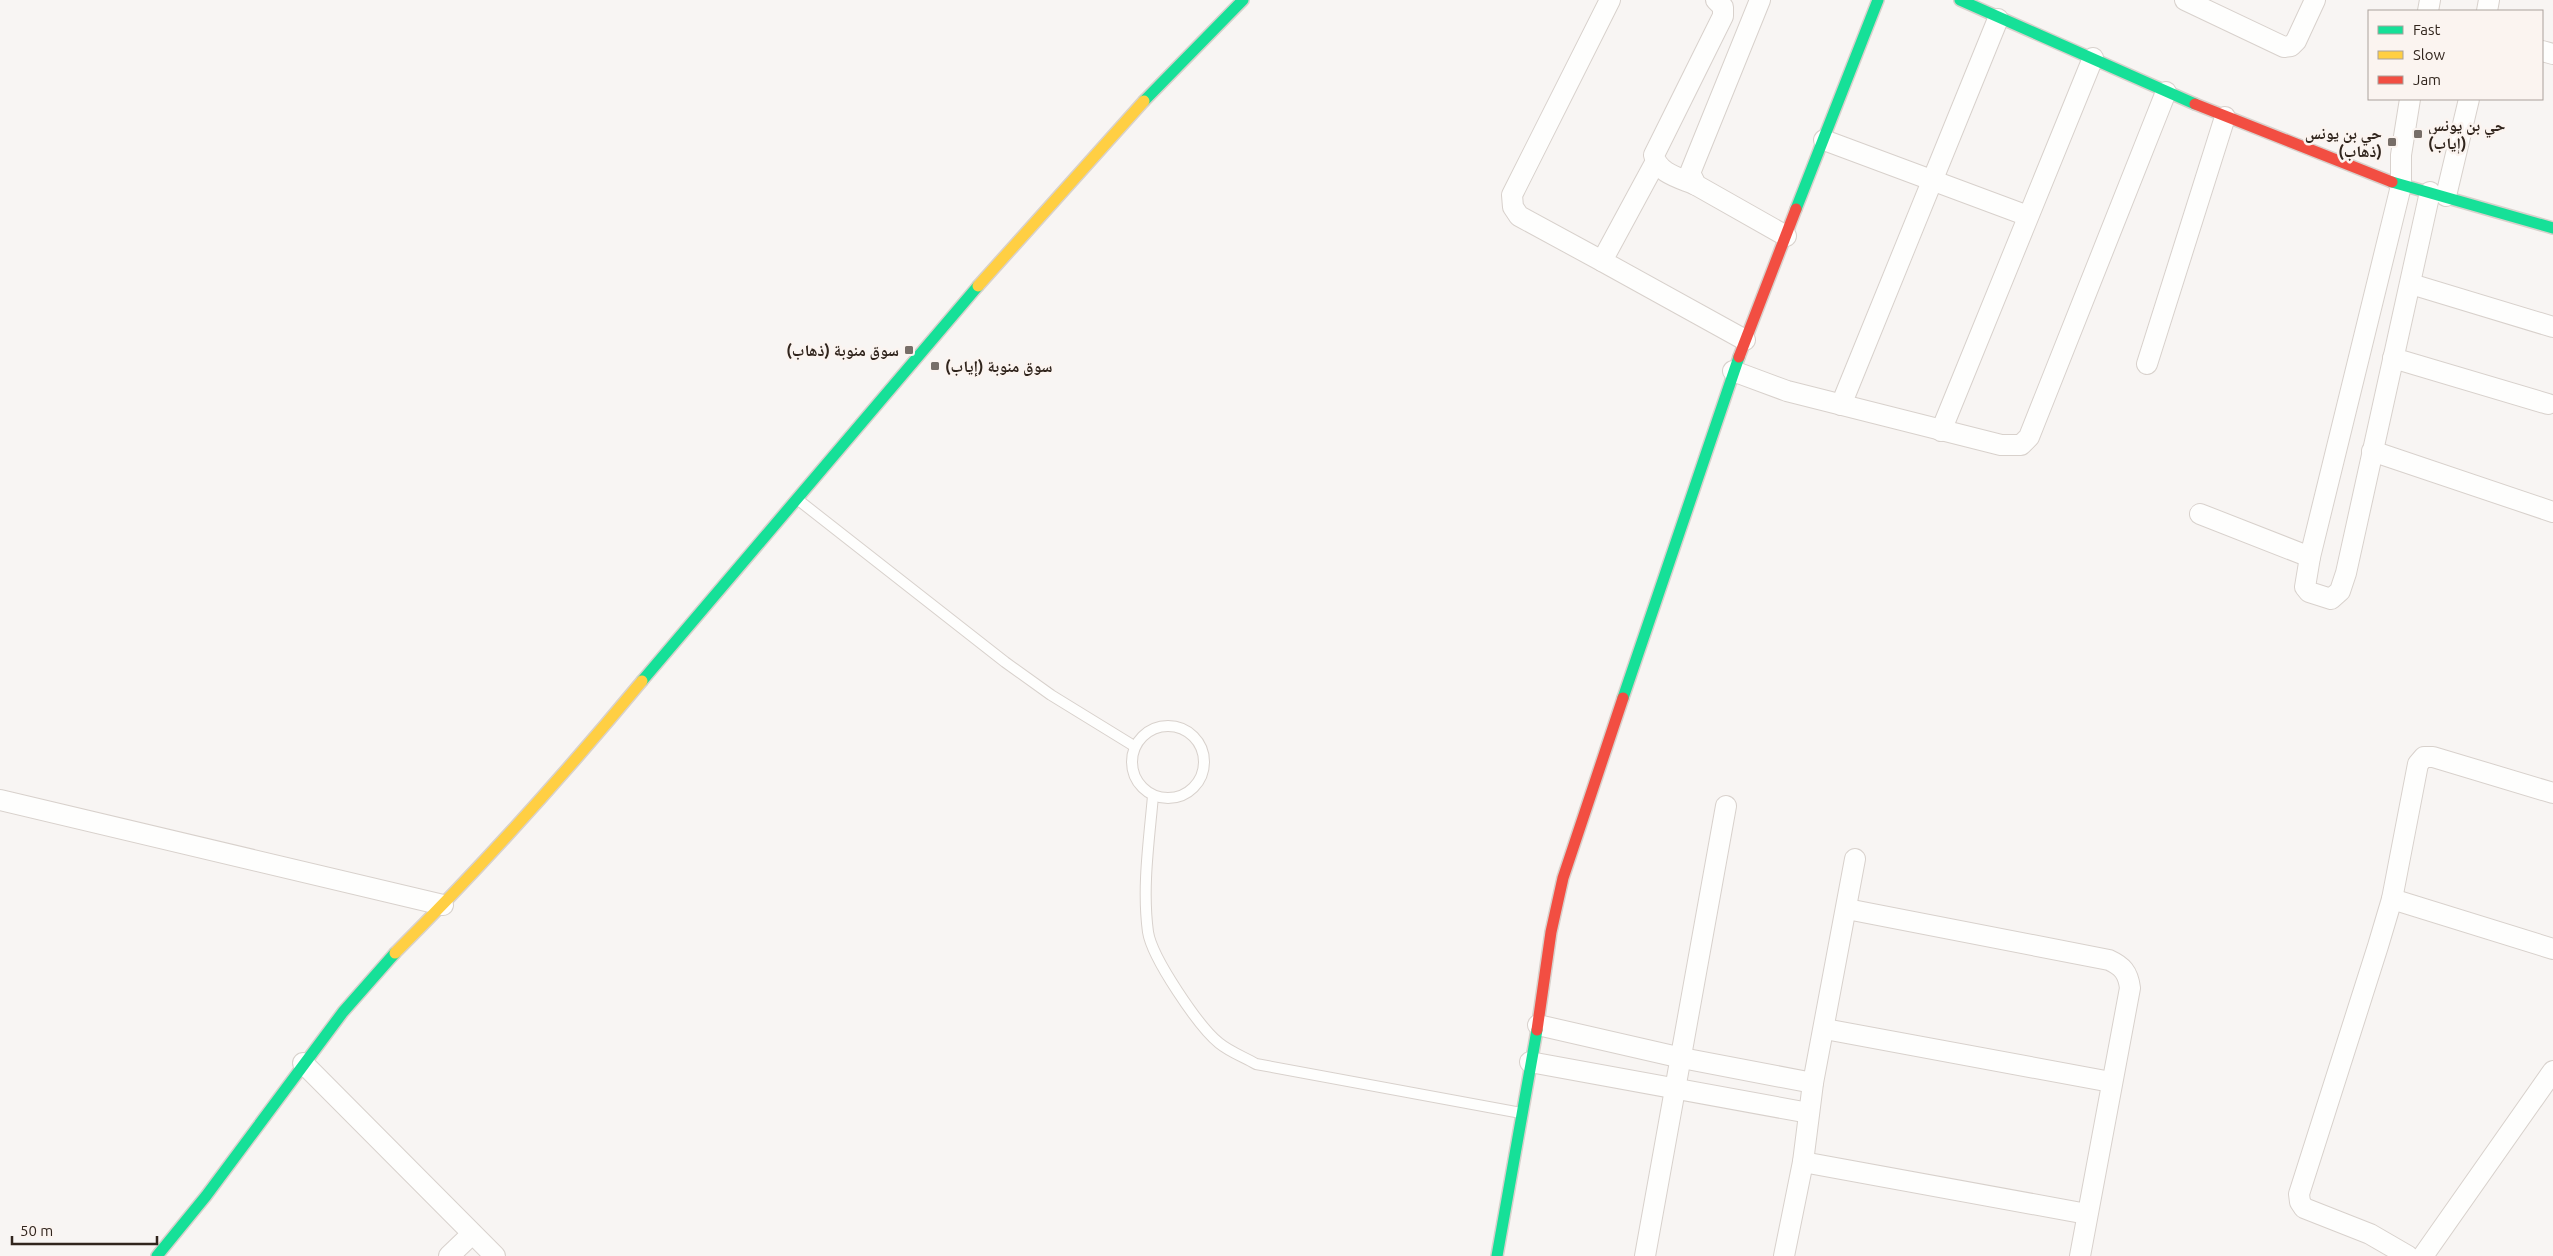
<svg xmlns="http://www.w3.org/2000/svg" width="2553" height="1256" font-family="Ubuntu,'Noto Naskh Arabic',sans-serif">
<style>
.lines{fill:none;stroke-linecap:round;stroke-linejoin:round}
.lane-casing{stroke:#d8d1cc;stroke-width:12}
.street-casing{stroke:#d8d1cc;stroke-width:22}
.fast-casing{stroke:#d8d1cc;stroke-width:14}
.slow-casing{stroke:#d8d1cc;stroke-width:14}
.jam-casing{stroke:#d8d1cc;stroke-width:14}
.lane{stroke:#fefefd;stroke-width:10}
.street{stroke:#fefefd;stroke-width:20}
.fast{stroke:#16e098;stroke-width:11}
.slow{stroke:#ffcf43;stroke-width:11}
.jam{stroke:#f24e42;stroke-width:11}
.poi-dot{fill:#776e68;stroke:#fbf4f0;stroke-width:2}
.labels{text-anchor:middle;stroke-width:5;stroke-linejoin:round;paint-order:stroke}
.poi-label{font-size:16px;font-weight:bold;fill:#31251d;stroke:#fbf4f0;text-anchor:start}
</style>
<rect width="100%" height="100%" fill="#f8f5f3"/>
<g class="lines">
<g class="lane-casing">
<g id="lane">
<polyline points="797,499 1005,662 1051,695 1134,746"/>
<circle cx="1168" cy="762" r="36"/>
<path d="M1153,796C1149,841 1142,888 1148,932C1152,958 1199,1027 1219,1043C1230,1052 1244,1057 1256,1064L1521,1113"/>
</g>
</g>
<g class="street-casing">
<g id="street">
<polyline points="1760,0 1690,173 1696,185 1786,236"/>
<polyline points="2185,0 2284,47 2291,46 2296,41 2315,0"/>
<polyline points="2428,11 2430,0"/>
<polyline points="2487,11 2489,0"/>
<polyline points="2542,51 2553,54"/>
<polyline points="2410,99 2401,155 2401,186 2310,557 2305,587 2309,592 2331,599 2340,591 2346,573 2430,192"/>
<polyline points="1824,140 2028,216"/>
<polyline points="1655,163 1602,261 1745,340"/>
<path d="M1696,185C1680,178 1657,173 1654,155L1723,16V7L1716,0"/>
<polyline points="2446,196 2469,99"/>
<polyline points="1602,261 1519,216 1513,207 1512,195 1610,0"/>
<polyline points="2411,284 2553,327"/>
<polyline points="2393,358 2548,404"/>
<polyline points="2147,364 2225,117"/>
<polyline points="1733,371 1787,391 2001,445 2021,445 2029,437 2166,92"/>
<polyline points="1841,405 1998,19"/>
<polyline points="1941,431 2093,58"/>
<polyline points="2372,451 2553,512"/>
<polyline points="2200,514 2310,557"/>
<polyline points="0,800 443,905"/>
<polyline points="2392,899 2553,949"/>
<path d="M1847,909L2109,960C2122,966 2128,972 2130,988L2080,1256"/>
<polyline points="1538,1025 1682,1058 1813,1083"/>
<polyline points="1825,1029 2111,1082"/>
<polyline points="1530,1062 1809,1113"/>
<polyline points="303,1063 495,1256"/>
<polyline points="1803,1162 2087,1214"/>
<polyline points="449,1256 472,1234"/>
<polyline points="1645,1256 1726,806"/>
<polyline points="1784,1256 1803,1162 1813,1083 1855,859"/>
<polyline points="2408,1256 2370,1234 2304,1208 2300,1202 2299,1194 2378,946 2392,899 2418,764 2424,757 2433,757 2553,793"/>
<polyline points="2423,1256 2553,1071"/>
</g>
</g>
<g class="fast-casing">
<g id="fast">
<polyline points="1960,0 2195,104"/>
<polyline points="1144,101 1243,0"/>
<polyline points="2392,182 2553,228"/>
<polyline points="1796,209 1878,0"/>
<polyline points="642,681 978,286"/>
<polyline points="1623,698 1739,357"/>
<polyline points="157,1256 206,1196 343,1012 395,953"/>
<polyline points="1497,1256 1537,1030"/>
</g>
</g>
<g class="slow-casing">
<g id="slow">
<polyline points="978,286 1144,101"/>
<path d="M395,953C481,867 564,775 642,681"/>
</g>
</g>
<g class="jam-casing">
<g id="jam">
<polyline points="2195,104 2392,182"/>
<polyline points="1739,357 1796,209"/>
<polyline points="1537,1030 1551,932 1563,878 1623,698"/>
</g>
</g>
<use href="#lane" class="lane"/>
<use href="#street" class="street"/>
<use href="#fast" class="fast"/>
<use href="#slow" class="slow"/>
<use href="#jam" class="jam"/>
</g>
<g class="poi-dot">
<rect x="2413" y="129" width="10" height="10" rx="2.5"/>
<rect x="2387" y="137" width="10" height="10" rx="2.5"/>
<rect x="904" y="345" width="10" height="10" rx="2.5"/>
<rect x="930" y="361" width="10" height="10" rx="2.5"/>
</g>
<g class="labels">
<g class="poi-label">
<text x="2428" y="131">حي بن يونس<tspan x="2428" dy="18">(إياب)</tspan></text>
<text x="2382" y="139" text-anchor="end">حي بن يونس<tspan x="2382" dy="18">(ذهاب)</tspan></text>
<text x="899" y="356" text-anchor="end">سوق منوبة (ذهاب)</text>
<text x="945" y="372">سوق منوبة (إياب)</text>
</g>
</g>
<rect x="2368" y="10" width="175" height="90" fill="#fbf4f0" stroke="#aaa19c"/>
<rect x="2378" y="26" width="25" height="8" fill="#16e098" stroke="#aaa19c"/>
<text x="2413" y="35" font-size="15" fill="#31251d">Fast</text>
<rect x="2378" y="51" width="25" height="8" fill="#ffcf43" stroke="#aaa19c"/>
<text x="2413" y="60" font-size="15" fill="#31251d">Slow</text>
<rect x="2378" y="76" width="25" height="8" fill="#f24e42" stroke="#aaa19c"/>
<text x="2413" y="85" font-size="15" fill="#31251d">Jam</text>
<path d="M12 1236v8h145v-8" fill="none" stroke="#31251d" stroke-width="2.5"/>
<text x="20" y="1236" font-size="15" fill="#31251d" stroke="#fbf4f0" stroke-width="4" paint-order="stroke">50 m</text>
</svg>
